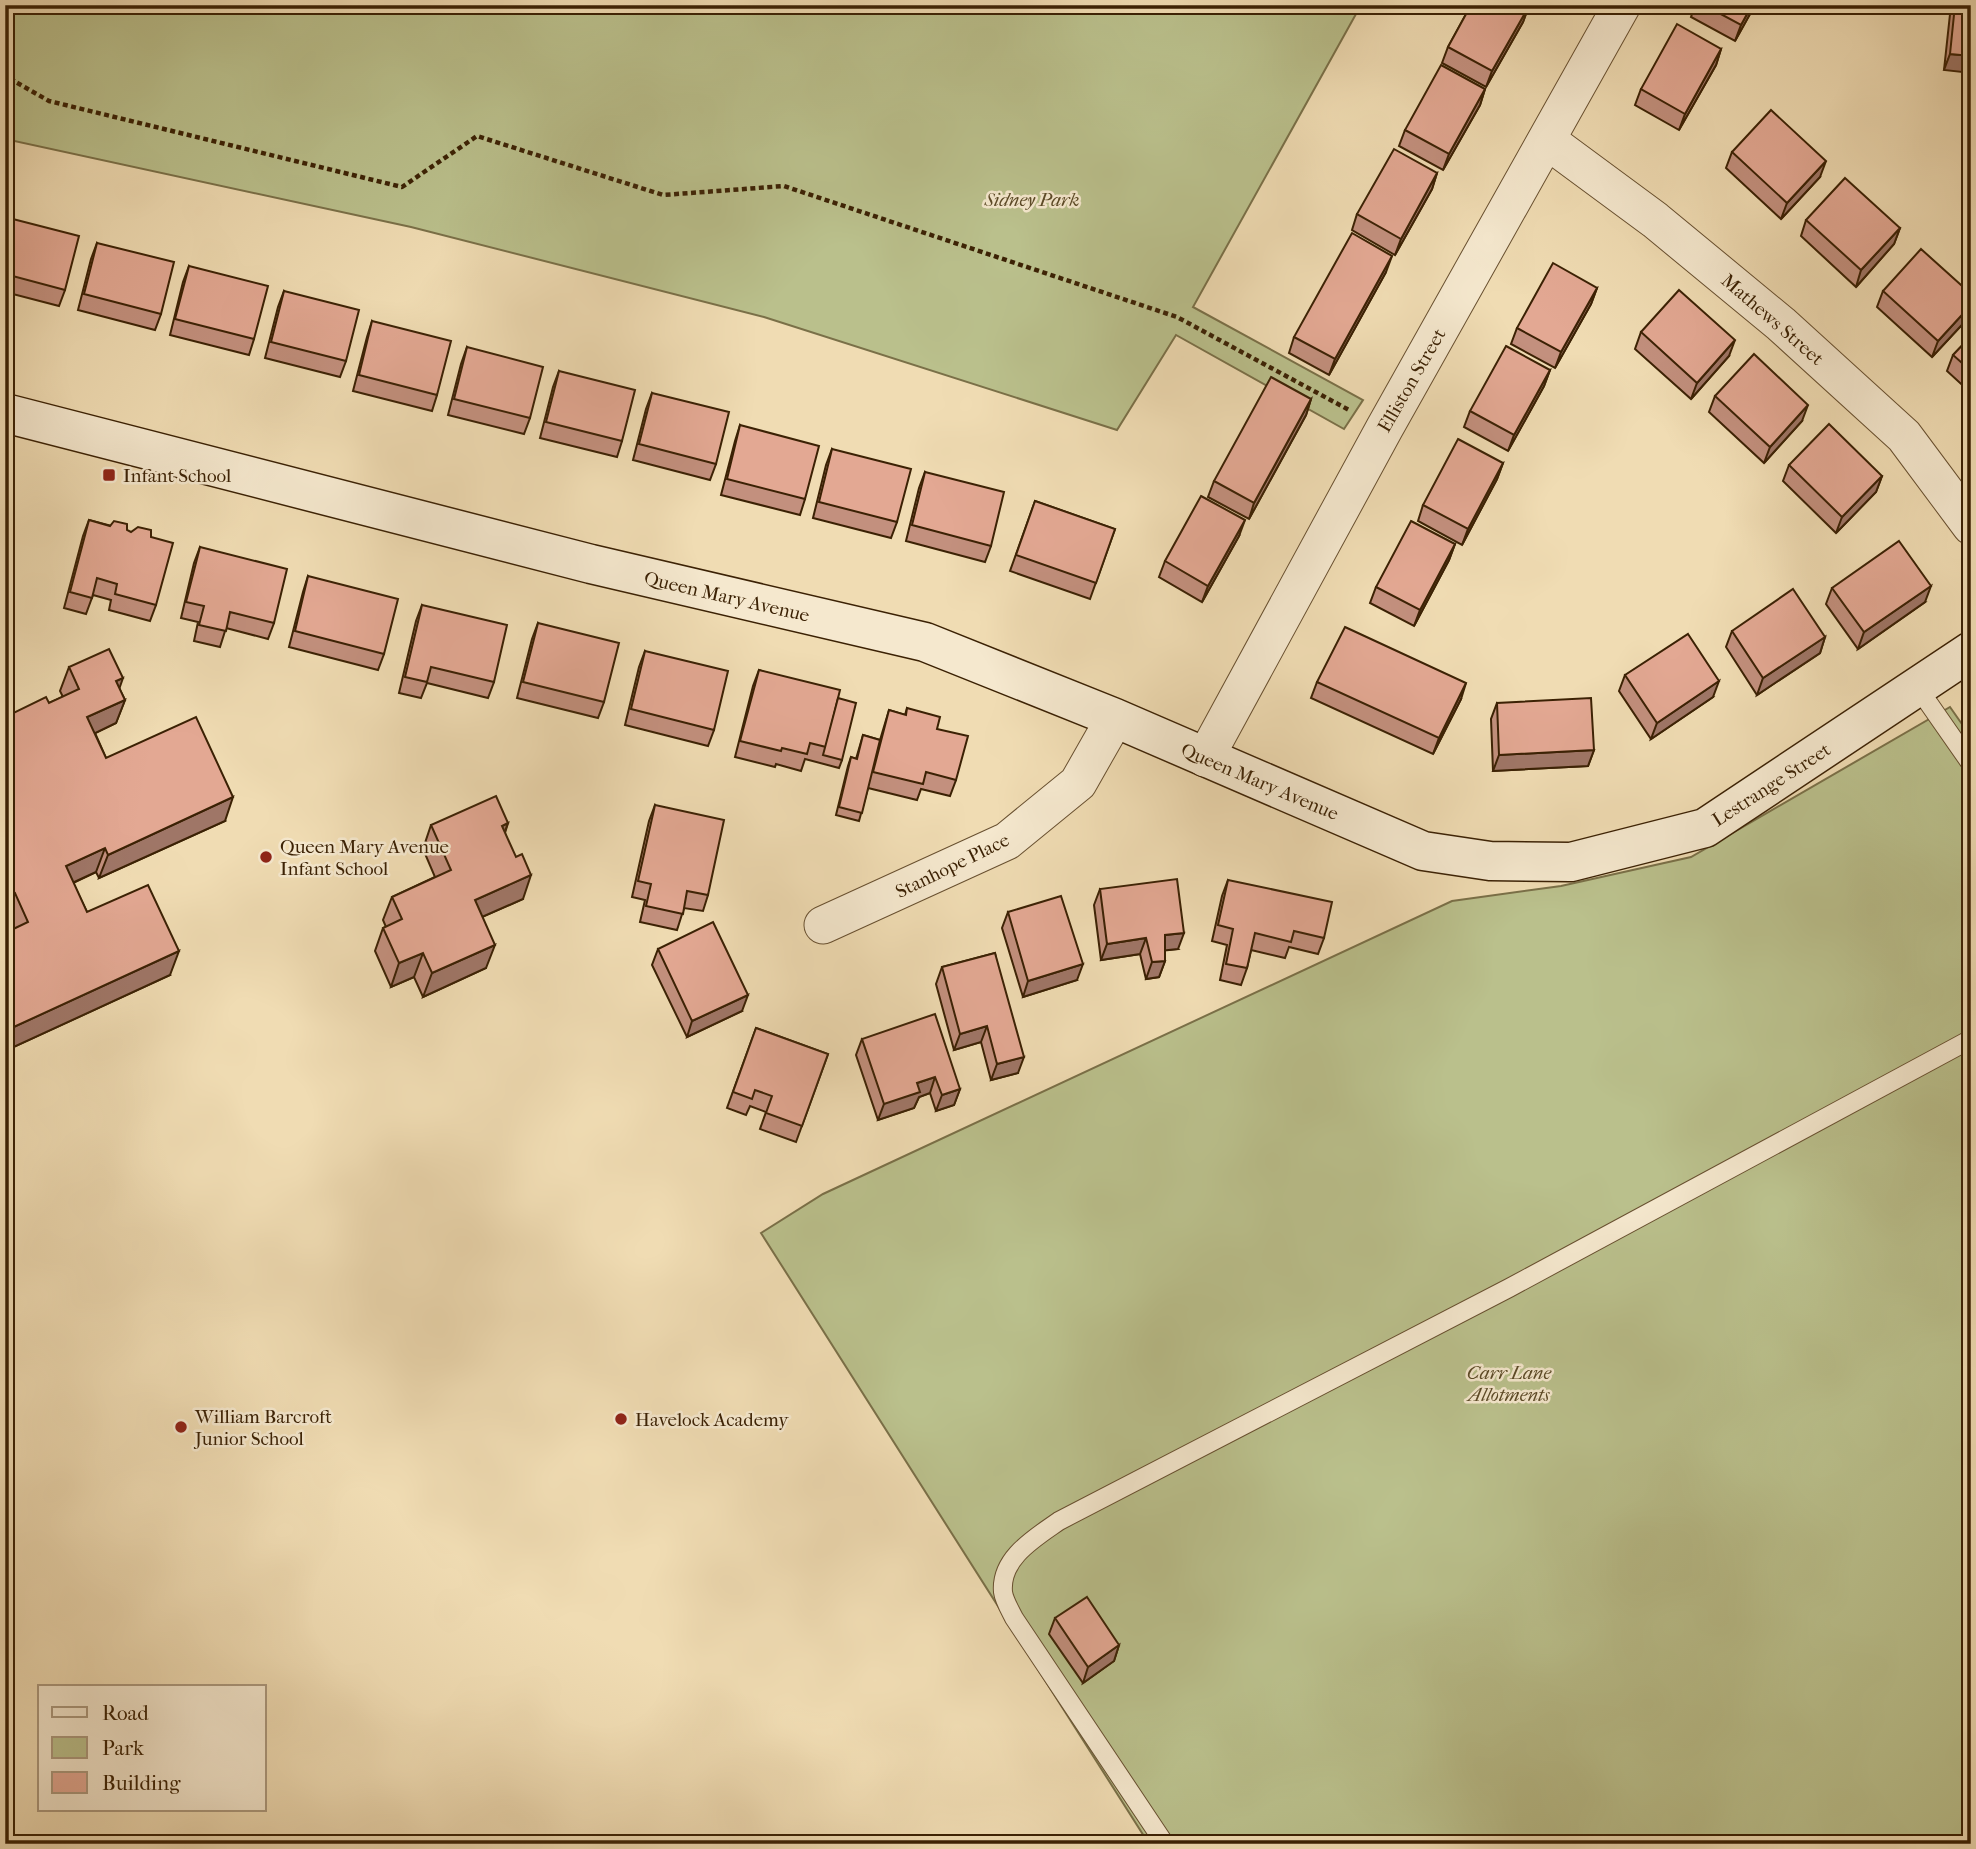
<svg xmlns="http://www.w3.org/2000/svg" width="1976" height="1849" font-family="'IM FELL French Canon',serif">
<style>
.green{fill:#bac08c;stroke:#7a7048;stroke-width:2}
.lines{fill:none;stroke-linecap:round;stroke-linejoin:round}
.lane-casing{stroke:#685030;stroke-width:20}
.street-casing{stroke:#685030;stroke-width:39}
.secondary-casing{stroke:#3b2104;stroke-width:41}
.path{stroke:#3b2104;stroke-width:4.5;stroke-dasharray:5 3.5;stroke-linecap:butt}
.lane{stroke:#f5e8ce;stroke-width:18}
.street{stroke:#f5e8ce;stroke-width:37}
.secondary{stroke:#f5e8ce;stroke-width:38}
.wall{fill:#c3907e;stroke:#3b2104;stroke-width:2}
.shaded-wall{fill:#9f7667;stroke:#3b2104;stroke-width:2}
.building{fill:#e3a893;stroke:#3b2104;stroke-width:2}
.poi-dot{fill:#8f2418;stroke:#f5e8ce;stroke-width:2.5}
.labels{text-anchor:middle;stroke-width:5;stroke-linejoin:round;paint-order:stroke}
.park-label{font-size:19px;font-style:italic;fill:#5b4926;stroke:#f5e8ce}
.street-label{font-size:19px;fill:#3b2104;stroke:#f5e8ce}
.poi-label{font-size:19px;fill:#3b2104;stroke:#f5e8ce;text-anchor:start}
</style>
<rect width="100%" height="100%" fill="#f0dcb3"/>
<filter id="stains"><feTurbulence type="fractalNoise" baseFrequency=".00286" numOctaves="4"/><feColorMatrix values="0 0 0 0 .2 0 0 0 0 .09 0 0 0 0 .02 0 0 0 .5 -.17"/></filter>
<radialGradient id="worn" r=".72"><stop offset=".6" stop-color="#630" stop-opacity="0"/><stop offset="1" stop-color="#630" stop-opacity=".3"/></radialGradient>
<g class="green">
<polygon points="5,5 1361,5 1193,307 1363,400 1344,429 1176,335 1117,430 764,317 411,227 5,139"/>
<polygon points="1950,707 1971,737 1971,1844 1149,1844 761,1233 823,1194 1452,901 1561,886 1691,857"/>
</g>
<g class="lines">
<g class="lane-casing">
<g id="lane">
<polyline points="1918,688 1971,764"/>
<path d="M1165,1844L1014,1618C1010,1610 1004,1600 1003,1592C1000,1558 1035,1538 1059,1521L1509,1288L1971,1039"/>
</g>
</g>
<g class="street-casing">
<g id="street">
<polyline points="1548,141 1655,220 1781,324 1904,436 1971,526"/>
<polyline points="1205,758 1384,429 1622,5"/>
<polyline points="823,925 1007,841 1078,783 1115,718"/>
</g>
</g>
<g class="secondary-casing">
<polyline id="secondary" points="5,413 591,564 925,642 1115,718 1423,851 1490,861 1571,862 1705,828 1971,651"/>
</g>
<polyline class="path" points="5,71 14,81 49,101 402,187 477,136 663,195 784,186 1177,317 1349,410"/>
<use href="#lane" class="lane"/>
<use href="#street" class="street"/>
<use href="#secondary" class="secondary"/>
</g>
<g class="wall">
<polygon points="1471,5 1532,5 1530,9 1528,8 1523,22 1486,87 1442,63 1448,47"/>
<polygon points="1695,5 1755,5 1735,41 1691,17"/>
<polygon points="1951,5 1971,5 1944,70"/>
<polygon points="1721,49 1716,65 1679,130 1635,105 1641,89"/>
<polygon points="1485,89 1480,105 1443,170 1399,146 1405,130"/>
<polygon points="1971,123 1971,137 1967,134"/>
<polygon points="1732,152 1820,177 1781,219 1726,168"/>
<polygon points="1437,173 1432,189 1395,255 1352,230 1357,214"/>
<polygon points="5,217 65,290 59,306 5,292"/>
<polygon points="1806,220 1900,228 1894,244 1856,287 1801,236"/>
<polygon points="97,243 161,314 155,330 78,310 91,259"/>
<polygon points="189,266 254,339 249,355 170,335 183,282"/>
<polygon points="1386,272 1329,375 1289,353 1294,337"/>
<polygon points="1597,288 1591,304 1555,368 1511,344 1517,328"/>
<polygon points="284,291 346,361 340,377 265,358 278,307"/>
<polygon points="1883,291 1971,315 1932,357 1877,307"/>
<polygon points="372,321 437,395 432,411 353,391 367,337"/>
<polygon points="1641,332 1729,356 1691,399 1635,349"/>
<polygon points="1971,336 1971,393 1947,371 1953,355"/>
<polygon points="467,347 530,418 524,434 448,415 461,364"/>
<polygon points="1550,370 1544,386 1508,451 1464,427 1470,411"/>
<polygon points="559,371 622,441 617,457 540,438 553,387"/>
<polygon points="652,393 716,464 710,480 633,460 646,409"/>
<polygon points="1715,396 1802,421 1764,463 1709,412"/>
<polygon points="1311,399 1306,415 1249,519 1208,497 1214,481"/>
<polygon points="740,425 805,499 800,515 721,495 735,441"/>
<polygon points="832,449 897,522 891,538 813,518 826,465"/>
<polygon points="1503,463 1497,479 1462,545 1418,521 1423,505"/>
<polygon points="1789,465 1882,476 1876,492 1836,533 1783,481"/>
<polygon points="925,472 991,546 985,562 906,541 919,488"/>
<polygon points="1035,501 1115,529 1090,599 1010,571"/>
<polygon points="89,520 127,530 156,605 150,621 109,610 111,600 93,595 86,614 64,608 83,536"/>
<polygon points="1239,536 1202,602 1159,577 1165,561"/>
<polygon points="1455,544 1449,560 1414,626 1370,603 1376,587"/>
<polygon points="200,547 274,623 268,639 226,628 220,647 194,641 198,622 181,618 194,563"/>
<polygon points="308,576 384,654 378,670 289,647 303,592"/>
<polygon points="1832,588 1925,602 1858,649 1826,604"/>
<polygon points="422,605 494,682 488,698 427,683 421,698 399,693 416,621"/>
<polygon points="538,623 604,702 598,718 517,698 532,639"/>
<polygon points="1732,631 1825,637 1820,653 1757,695 1726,647"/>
<polygon points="645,651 714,730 708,746 625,725 639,667"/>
<polygon points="69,667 119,688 125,700 116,723 95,733 106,758 225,821 99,878 96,872 73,883 87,912 170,975 5,1051 5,933 12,930 5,917 5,717 49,703 63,697 60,691"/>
<polygon points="759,670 838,698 842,760 839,768 805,759 801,771 776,764 775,767 735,757 753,686"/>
<polygon points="1625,675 1713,697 1651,739 1619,691"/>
<polygon points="1317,682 1461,699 1433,754 1311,698"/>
<polygon points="1497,703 1594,750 1588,766 1493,771 1491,719"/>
<polygon points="907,708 937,729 956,780 950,796 921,789 917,800 868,788 859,821 836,815 848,766 851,757 856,759 863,735 880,740 889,710 905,715"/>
<polygon points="655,805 708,895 703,911 684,908 677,930 640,922 645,900 632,897 649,821"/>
<polygon points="508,823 505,833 523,899 482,917 486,968 423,997 414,977 391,987 375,951 383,928 386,927 383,920 392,897 435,877 423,849 431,825"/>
<polygon points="1228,880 1324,938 1318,954 1289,947 1285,958 1251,950 1247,968 1241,985 1220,980 1227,945 1212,941 1222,896"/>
<polygon points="1100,889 1178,949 1165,950 1165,961 1159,977 1146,979 1140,954 1101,960 1094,905"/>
<polygon points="1008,912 1077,980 1023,997 1002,928"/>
<polygon points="658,949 742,1011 687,1037 652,965"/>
<polygon points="995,953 1018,1073 991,1080 981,1042 954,1050 936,984 942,967"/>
<polygon points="756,1028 828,1054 796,1142 760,1129 766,1112 750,1106 746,1115 727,1108"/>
<polygon points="862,1039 960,1089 954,1105 936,1111 930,1093 919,1097 914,1108 878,1120 856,1055"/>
<polygon points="1055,1618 1119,1645 1114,1661 1083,1683 1049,1634"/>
</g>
<g class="shaded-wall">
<polygon points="1752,5 1755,5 1735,41 1741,25"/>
<polygon points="1529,6 1523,22 1486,87 1492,71"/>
<polygon points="1721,49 1716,65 1679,130 1685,114"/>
<polygon points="1950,54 1971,56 1971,73 1944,70"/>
<polygon points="1485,89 1480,105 1443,170 1449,154"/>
<polygon points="1826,161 1820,177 1781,219 1787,203"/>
<polygon points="1437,173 1432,189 1395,255 1401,239"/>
<polygon points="1900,228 1894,244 1856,287 1861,270"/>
<polygon points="1392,256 1386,272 1329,375 1335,359"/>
<polygon points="1597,288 1591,304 1555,368 1561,352"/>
<polygon points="1971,305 1971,315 1932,357 1938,341"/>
<polygon points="1735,340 1729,356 1691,399 1697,383"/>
<polygon points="1550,370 1544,386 1508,451 1514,435"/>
<polygon points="1311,399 1306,415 1249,519 1254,503"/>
<polygon points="1808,405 1802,421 1764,463 1770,447"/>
<polygon points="1503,463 1497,479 1462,545 1468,529"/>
<polygon points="1882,476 1876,492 1836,533 1842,517"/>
<polygon points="1245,520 1239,536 1202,602 1208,586"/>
<polygon points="1455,544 1449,560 1414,626 1420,610"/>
<polygon points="1931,586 1925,602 1858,649 1864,632"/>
<polygon points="1825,637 1820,653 1757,695 1763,678"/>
<polygon points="123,678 115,701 116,681"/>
<polygon points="1719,681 1713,697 1651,739 1657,723"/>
<polygon points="1466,683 1461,699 1433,754 1439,738"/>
<polygon points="125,700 116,723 79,741 87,717"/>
<polygon points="1594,750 1588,766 1493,771 1499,755"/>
<polygon points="233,797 225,821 99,878 108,855"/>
<polygon points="508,823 499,847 502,826"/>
<polygon points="105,848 96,872 57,890 66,866"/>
<polygon points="531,875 523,899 466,924 475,900"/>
<polygon points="15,893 6,917 5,917 5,898"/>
<polygon points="1184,933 1178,949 1159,951 1165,935"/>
<polygon points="1146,938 1140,954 1101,960 1107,944"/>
<polygon points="495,945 486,968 423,997 432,973"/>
<polygon points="179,951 170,975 5,1051 5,1031"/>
<polygon points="423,953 414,977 391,987 399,963"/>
<polygon points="1165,961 1159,977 1146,979 1152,962"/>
<polygon points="1083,964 1077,980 1023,997 1028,981"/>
<polygon points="748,995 742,1011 687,1037 692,1021"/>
<polygon points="987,1026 981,1042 954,1050 960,1034"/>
<polygon points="1024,1057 1018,1073 991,1080 997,1064"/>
<polygon points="935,1077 930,1093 919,1097 914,1108 878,1120 884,1104 917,1083"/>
<polygon points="960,1089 954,1105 936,1111 942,1095"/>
<polygon points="1119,1645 1114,1661 1083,1683 1088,1667"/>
</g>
<g class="building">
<polygon points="1471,5 1527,5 1529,6 1492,71 1448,47"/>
<polygon points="1704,5 1752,5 1741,25"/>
<polygon points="1955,5 1971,5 1971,56 1950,54"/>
<polygon points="1677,24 1721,49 1685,114 1641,89"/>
<polygon points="1441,65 1485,89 1449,154 1405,130"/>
<polygon points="1771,110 1826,161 1787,203 1732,152"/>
<polygon points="1394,149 1437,173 1401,239 1357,214"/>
<polygon points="1845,178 1900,228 1861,270 1806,220"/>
<polygon points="5,217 79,236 65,290 5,274"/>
<polygon points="1352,233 1392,256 1335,359 1294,337"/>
<polygon points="97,243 174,262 161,314 84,294"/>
<polygon points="1921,249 1971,294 1971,305 1938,341 1883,291"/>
<polygon points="1553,263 1597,288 1561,352 1517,328"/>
<polygon points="189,266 268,286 254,339 175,319"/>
<polygon points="1679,290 1735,340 1697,383 1641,332"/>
<polygon points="284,291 359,310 346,361 271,342"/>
<polygon points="372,321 451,341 437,395 359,375"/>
<polygon points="1971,336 1971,371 1953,355"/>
<polygon points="1506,346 1550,370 1514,435 1470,411"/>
<polygon points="467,347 543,367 530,418 454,399"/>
<polygon points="1754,354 1808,405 1770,447 1715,396"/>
<polygon points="559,371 635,390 622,441 546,422"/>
<polygon points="1271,377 1311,399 1254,503 1214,481"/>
<polygon points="652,393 729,412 716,464 639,444"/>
<polygon points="1829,424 1882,476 1842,517 1789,465"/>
<polygon points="740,425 819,446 805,499 727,479"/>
<polygon points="1458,439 1503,463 1468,529 1423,505"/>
<polygon points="832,449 911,469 897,522 819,502"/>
<polygon points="925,472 1004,492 991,546 912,525"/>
<polygon points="1201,496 1245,520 1208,586 1165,561"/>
<polygon points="1035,501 1115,529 1096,583 1016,555"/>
<polygon points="89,520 110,526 114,521 127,524 127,530 131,532 138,527 151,530 151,537 173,543 156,605 115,594 117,584 97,578 92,598 70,592"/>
<polygon points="1411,521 1455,544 1420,610 1376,587"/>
<polygon points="1899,541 1931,586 1864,632 1832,588"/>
<polygon points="200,547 287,569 274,623 230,612 226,631 199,625 204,606 186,602"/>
<polygon points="308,576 398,599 384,654 295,631"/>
<polygon points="1793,589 1825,637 1763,678 1732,631"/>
<polygon points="422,605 507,625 494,682 431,667 427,682 405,677"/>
<polygon points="538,623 619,643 604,702 523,682"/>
<polygon points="1345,627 1466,683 1439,738 1317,682"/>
<polygon points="1688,634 1719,681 1657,723 1625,675"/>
<polygon points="109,649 123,678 116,681 125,700 87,717 106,758 196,717 233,797 108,855 105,848 66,866 87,912 148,885 179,951 5,1031 5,933 28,922 15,893 5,898 5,717 46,697 49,703 79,689 69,667"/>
<polygon points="645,651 728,671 714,730 631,709"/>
<polygon points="759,670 840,690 826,747 810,743 807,754 782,748 781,751 740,741"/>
<polygon points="838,698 856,703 842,760 823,755"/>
<polygon points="1591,698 1594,750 1499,755 1497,703"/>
<polygon points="907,708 940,717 937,729 968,736 956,780 926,772 923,784 873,772 889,710 906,715"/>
<polygon points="863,735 880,740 862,813 839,807 851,757 857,759"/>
<polygon points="496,796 508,823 502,826 516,857 522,854 531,875 475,900 495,945 432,973 423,953 399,963 383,928 402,919 392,897 451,870 431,825"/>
<polygon points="655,805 724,820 708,895 687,891 683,914 646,906 651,884 638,881"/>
<polygon points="1177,879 1184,933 1165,935 1165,961 1152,962 1146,938 1107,944 1100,889"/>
<polygon points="1228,880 1332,902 1324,938 1294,931 1291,942 1255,933 1247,968 1226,964 1233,929 1218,925"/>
<polygon points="1061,896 1083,964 1028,981 1008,912"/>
<polygon points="713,922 748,995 692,1021 658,949"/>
<polygon points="995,953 1024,1057 997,1064 987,1026 960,1034 942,967"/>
<polygon points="935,1014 960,1089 942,1095 935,1077 917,1083 920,1092 884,1104 862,1039"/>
<polygon points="756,1028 828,1054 802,1126 766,1113 772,1096 755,1090 752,1099 733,1092"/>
<polygon points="1087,1597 1119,1645 1088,1667 1055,1618"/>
</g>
<g class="poi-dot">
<rect x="102" y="468" width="14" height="14" rx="3.5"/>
<circle cx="266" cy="857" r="7"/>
<circle cx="621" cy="1419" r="7"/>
<circle cx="181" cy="1427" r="7"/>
</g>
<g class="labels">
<g class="park-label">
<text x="1032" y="206">Sidney Park</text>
<text x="1509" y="1379">Carr Lane<tspan x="1509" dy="22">Allotments</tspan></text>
</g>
<g class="street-label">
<text transform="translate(1773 319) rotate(41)" y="7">Mathews Street</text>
<text transform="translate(1411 380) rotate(-60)" y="7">Elliston Street</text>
<text transform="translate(727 596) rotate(13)" y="7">Queen Mary Avenue</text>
<text transform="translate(1260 781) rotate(23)" y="7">Queen Mary Avenue</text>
<text transform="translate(1771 784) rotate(-33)" y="7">Lestrange Street</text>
<text transform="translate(952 865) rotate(-26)" y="7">Stanhope Place</text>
</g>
<g class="poi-label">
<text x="123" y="482">Infant School</text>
<text x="280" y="853">Queen Mary Avenue<tspan x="280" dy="22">Infant School</tspan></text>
<text x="195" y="1423">William Barcroft<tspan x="195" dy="22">Junior School</tspan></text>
<text x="635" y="1426">Havelock Academy</text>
</g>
</g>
<rect width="1976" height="1849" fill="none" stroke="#f0dcb3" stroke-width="28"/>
<rect x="7" y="7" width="1962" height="1835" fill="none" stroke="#3b2104" stroke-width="3.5"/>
<rect x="14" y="14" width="1948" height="1821" fill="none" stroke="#3b2104" stroke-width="2"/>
<rect x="38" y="1685" width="228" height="126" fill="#f5e8ce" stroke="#ab987d" stroke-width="2"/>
<rect x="52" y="1707" width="35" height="10" fill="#f5e8ce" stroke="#ab987d" stroke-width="2"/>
<text x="102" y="1720" font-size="21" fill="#3b2104">Road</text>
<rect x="52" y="1737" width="35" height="21" fill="#bac08c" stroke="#ab987d" stroke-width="2"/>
<text x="102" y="1755" font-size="21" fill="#3b2104">Park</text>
<rect x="52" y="1772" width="35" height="21" fill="#e3a893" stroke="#ab987d" stroke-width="2"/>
<text x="102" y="1790" font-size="21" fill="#3b2104">Building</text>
<rect width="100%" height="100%" filter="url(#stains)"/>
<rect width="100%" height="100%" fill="url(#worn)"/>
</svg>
